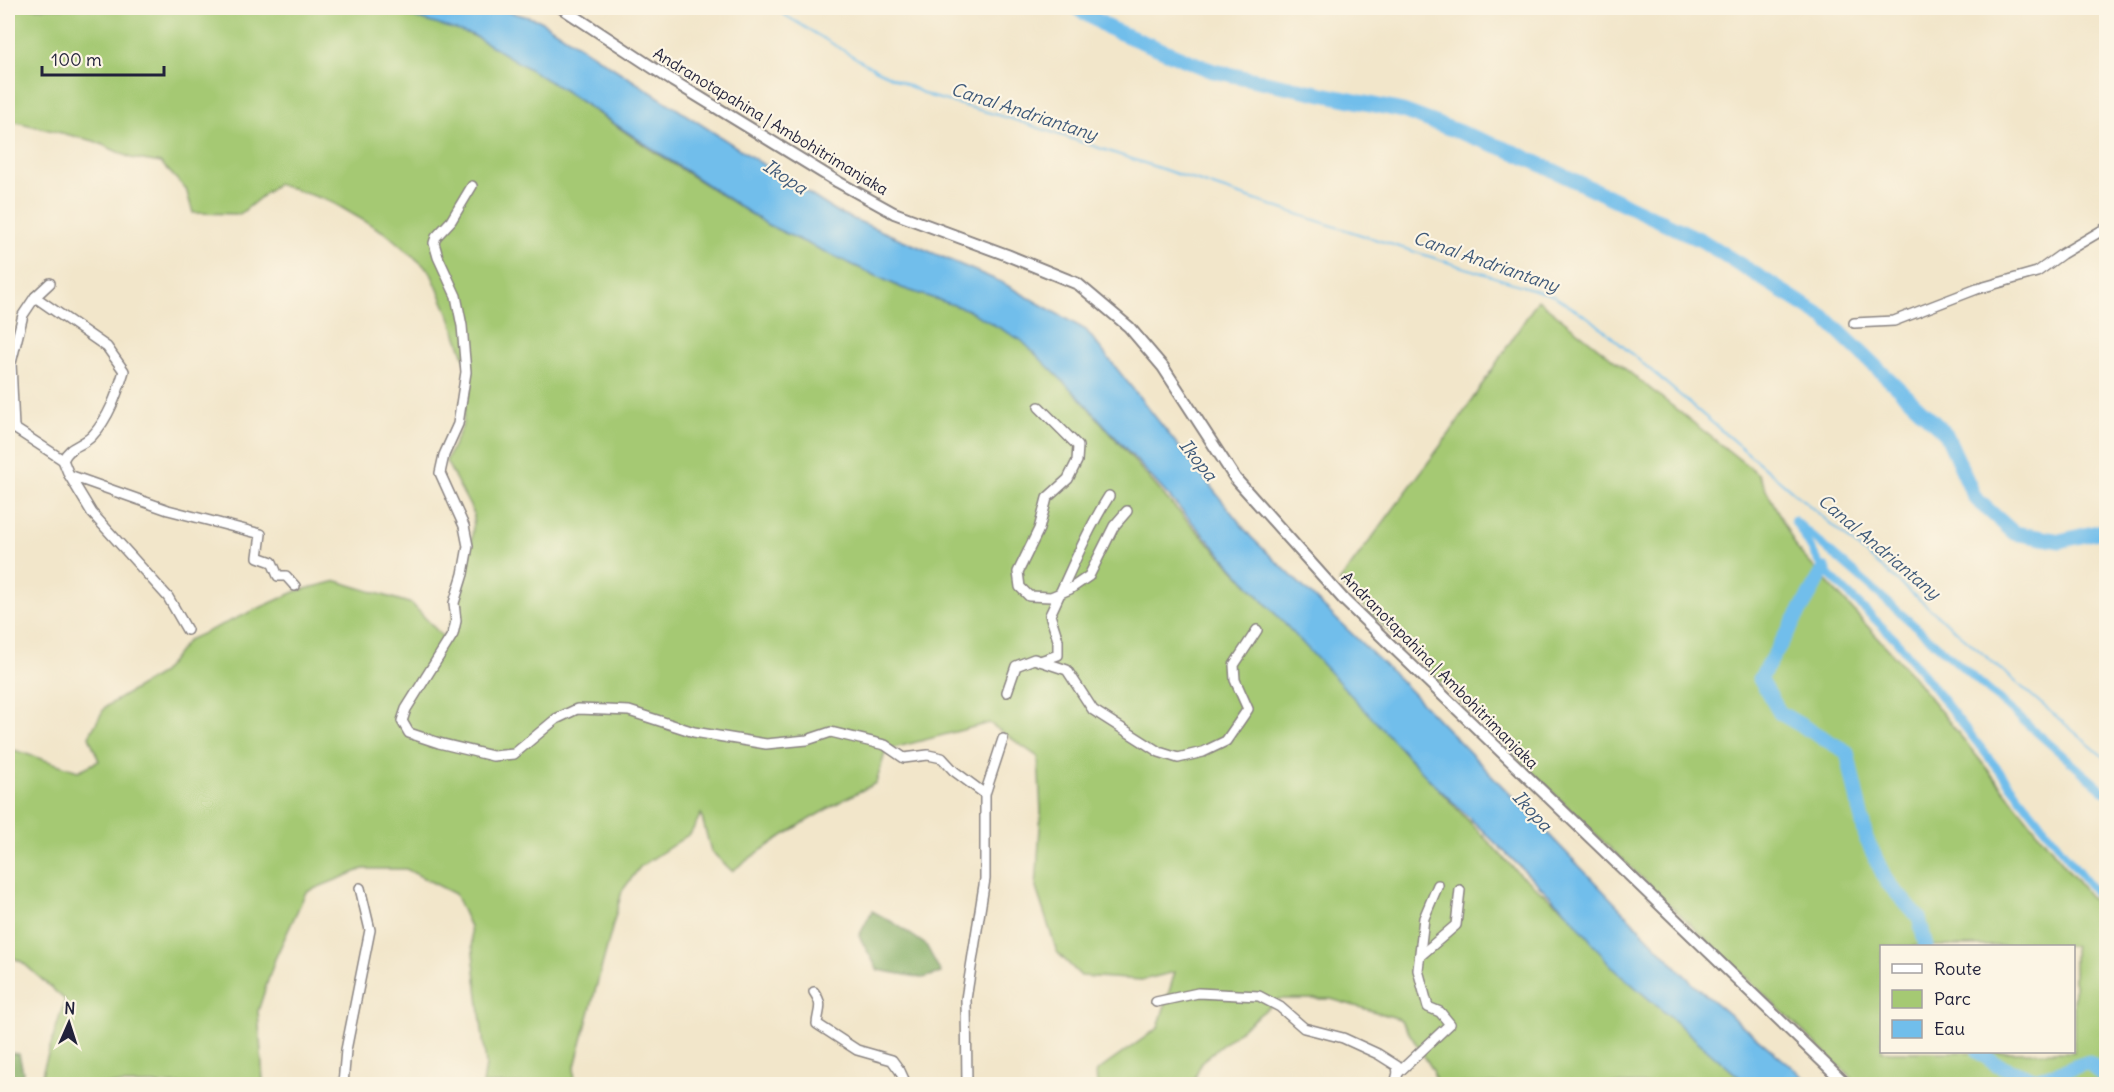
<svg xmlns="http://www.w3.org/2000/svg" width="2114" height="1092" font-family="Delius,sans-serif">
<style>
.green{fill:#a5c973;stroke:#647657;stroke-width:1.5;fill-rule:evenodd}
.forest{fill:#84ad65;stroke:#536850;stroke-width:1.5}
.water{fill:#71beeb;stroke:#4a7093;stroke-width:1.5}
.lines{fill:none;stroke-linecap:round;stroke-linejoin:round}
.stream{stroke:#71beeb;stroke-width:2}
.canal{stroke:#71beeb;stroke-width:8}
.river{stroke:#71beeb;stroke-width:15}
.minor-casing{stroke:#8a8482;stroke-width:12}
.major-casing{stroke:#8a8482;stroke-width:14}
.minor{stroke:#fff;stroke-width:9}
.major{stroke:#fff;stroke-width:10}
.labels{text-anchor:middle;stroke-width:4.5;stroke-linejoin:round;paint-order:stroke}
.street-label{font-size:16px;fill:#22223b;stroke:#fcf5e5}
.water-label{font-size:18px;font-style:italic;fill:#3e5979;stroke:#fcf5e5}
</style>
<rect width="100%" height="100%" fill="#fcf5e5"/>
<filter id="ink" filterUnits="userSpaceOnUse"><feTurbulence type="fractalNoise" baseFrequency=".0167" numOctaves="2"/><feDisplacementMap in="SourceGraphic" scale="12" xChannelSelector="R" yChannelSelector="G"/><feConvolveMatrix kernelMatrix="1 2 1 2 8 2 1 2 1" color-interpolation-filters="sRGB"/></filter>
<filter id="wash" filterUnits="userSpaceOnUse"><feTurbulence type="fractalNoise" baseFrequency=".008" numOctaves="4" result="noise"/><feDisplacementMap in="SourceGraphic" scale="24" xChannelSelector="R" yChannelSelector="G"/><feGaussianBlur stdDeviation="1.35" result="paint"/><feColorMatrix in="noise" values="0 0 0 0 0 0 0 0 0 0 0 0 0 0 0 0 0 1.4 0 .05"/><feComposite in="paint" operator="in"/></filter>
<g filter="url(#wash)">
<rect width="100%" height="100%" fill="#f2e6ca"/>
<g class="green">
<path d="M8,8H381L458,29L529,61L562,89L650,149L768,225L902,288L966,309L1010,332L1042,354L1168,500L1283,622L1354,693L1408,757L1519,874L1576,919L1761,1084H1436L1433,1070L1400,1019L1331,999H1279L1201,1062L1193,1084H1097L1096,1072L1158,1028L1175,972L1142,980L1081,976L1057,952L1036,888L1041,812L1038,757L989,723L886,750L876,783C825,808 778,837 732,871L711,851L701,814L691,833L640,867L622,891L574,1070L575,1084H483L486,1065L470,927L455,894L406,869H363L306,892L275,959L258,1011L263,1080L260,1084H41L43,1070L65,1000L22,962L8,955V748L78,771L99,761L89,736L105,707L162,673L188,640L297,591L337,581L412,604L444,638L458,605L471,549L474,514L446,461L462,427L470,374L450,317L430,271L387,234L330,201L277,184L240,214L193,213L186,189L161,163L131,158L94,141L8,120Z"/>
<path d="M1538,300L1758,474L1798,550L1910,673L2106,917V1084H1858L1590,829L1339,582L1450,433ZM1882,946H2074V1052H1882Z"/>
</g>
<g class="forest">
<polygon points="872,911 894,923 926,945 941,973 923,978 878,970 859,936"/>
<polygon points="8,1053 19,1054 23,1072 20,1084 8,1084"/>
</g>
<polygon class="water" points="381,8 495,8 539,20 837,212 1001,282 1086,330 1251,537 1398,678 1694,985 1812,1084 1747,1084 1612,967 1569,914 1427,777 1257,594 1081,399 1021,340 966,309 902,288 768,225 562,89 473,35"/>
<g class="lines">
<polyline class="stream" points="773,8 871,67 929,96 1012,119 1324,223 1554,296 1592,320 2106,759"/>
<polyline class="canal" points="2106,793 1794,520 1824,570 1896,640 2106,906"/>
<g class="river">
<polyline points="1077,8 1111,29 1213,71 1403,111 1516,153 1701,240 1825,318 1946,434 1975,498 2014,533 2060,541 2106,530"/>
<polyline points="1824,570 1760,679 1780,713 1847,752 1866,838 1887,882 1919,918 1926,946"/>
<polyline points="1979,1052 1996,1064 2036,1080 2089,1062 2106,1078"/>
</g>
</g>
</g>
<g filter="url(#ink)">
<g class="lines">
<g class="minor-casing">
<g id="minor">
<polyline points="472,186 451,221 436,237 434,243 438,257 456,296 462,326 466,372 458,424 444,455 440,473 464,526 468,546 463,574 454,603 456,621 453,634 406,709 402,721 409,733 439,743 493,756 514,754 556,719 577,709 606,710 629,711 694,732 766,744 807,740 831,732 885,745 904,758 928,755 942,758 954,771 985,794"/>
<path d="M35,297L107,347L124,371C117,394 109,418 92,436C81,447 70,445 63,460"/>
<polyline points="1854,323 1894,321 1977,289 2037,272 2062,254 2106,228"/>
<polyline points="1039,407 1078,446 1077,461 1068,479 1047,498 1039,529 1018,572 1020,587 1029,596 1051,597 1070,589 1089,576 1114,526 1127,511"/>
<polyline points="14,428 63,460 69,475 168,510 261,534 258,557 272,562 278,576 286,576 295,586"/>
<polyline points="8,431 14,428 11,363 23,315 35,297 50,283"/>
<polyline points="69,475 92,513 168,597 187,630"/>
<path d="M1040,661L1058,655V640L1050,615C1069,575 1085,534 1109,496"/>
<polyline points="1007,692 1016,666 1034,659 1067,670 1093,710 1159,752 1178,758 1203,752 1226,741 1248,709 1235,680 1234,665 1257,630"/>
<polyline points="1420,956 1456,925 1460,890"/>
<path d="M814,992C824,1006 818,1010 817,1024L857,1050L892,1060L900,1071L906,1084"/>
<polyline points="1156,1002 1198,993 1259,996 1280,1007 1304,1028 1343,1038 1378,1054 1397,1066 1398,1073 1395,1084"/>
<polyline points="1398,1073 1450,1024 1440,1012 1428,1007 1418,970 1424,918 1438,885"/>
<polyline points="343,1084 346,1050 370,930 360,888"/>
<polyline points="967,1084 966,999 985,879 985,794 1003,739"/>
</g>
</g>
<g class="major-casing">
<polyline id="major" points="562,8 673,81 838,182 894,213 1007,255 1078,284 1129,327 1163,367 1235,478 1345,601 1846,1084"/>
</g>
<use href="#minor" class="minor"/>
<use href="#major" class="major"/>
</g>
</g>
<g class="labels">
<g class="street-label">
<text transform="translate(771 121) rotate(31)" y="6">Andranotapahina | Ambohitrimanjaka</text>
<text transform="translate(1440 670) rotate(45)" y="6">Andranotapahina | Ambohitrimanjaka</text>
</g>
<g class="water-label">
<text transform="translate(1024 112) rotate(18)" y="6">Canal Andriantany</text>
<text transform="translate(785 177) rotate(33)" y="6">Ikopa</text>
<text transform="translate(1486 262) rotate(19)" y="6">Canal Andriantany</text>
<text transform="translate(1198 460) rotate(51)" y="6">Ikopa</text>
<text transform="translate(1879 547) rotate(40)" y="6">Canal Andriantany</text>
<text transform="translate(1532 811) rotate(47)" y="6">Ikopa</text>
</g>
</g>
<rect width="2114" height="1092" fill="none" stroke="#fcf5e5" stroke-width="30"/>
<rect x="1880" y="945" width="195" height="108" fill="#fcf5e5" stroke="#a5a1a1" stroke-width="1.5"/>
<rect x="1892" y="964" width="30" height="9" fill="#ffffff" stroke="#a5a1a1" stroke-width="1.5"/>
<text x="1934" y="975" font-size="18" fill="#22223b">Route</text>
<rect x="1892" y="990" width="30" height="18" fill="#a5c973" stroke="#a5a1a1" stroke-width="1.5"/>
<text x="1934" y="1005" font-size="18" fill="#22223b">Parc</text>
<rect x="1892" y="1020" width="30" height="18" fill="#71beeb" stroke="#a5a1a1" stroke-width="1.5"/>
<text x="1934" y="1035" font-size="18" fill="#22223b">Eau</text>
<g transform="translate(69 1023) rotate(3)" stroke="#fcf5e5" stroke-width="4.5" paint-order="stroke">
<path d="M0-4.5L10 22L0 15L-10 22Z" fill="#22223b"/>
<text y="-9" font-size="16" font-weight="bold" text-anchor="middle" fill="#22223b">N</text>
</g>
<path d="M42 66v9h122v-9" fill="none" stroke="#22223b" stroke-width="3"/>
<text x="51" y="66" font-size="18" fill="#22223b" stroke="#fcf5e5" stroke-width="4.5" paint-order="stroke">100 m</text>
</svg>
